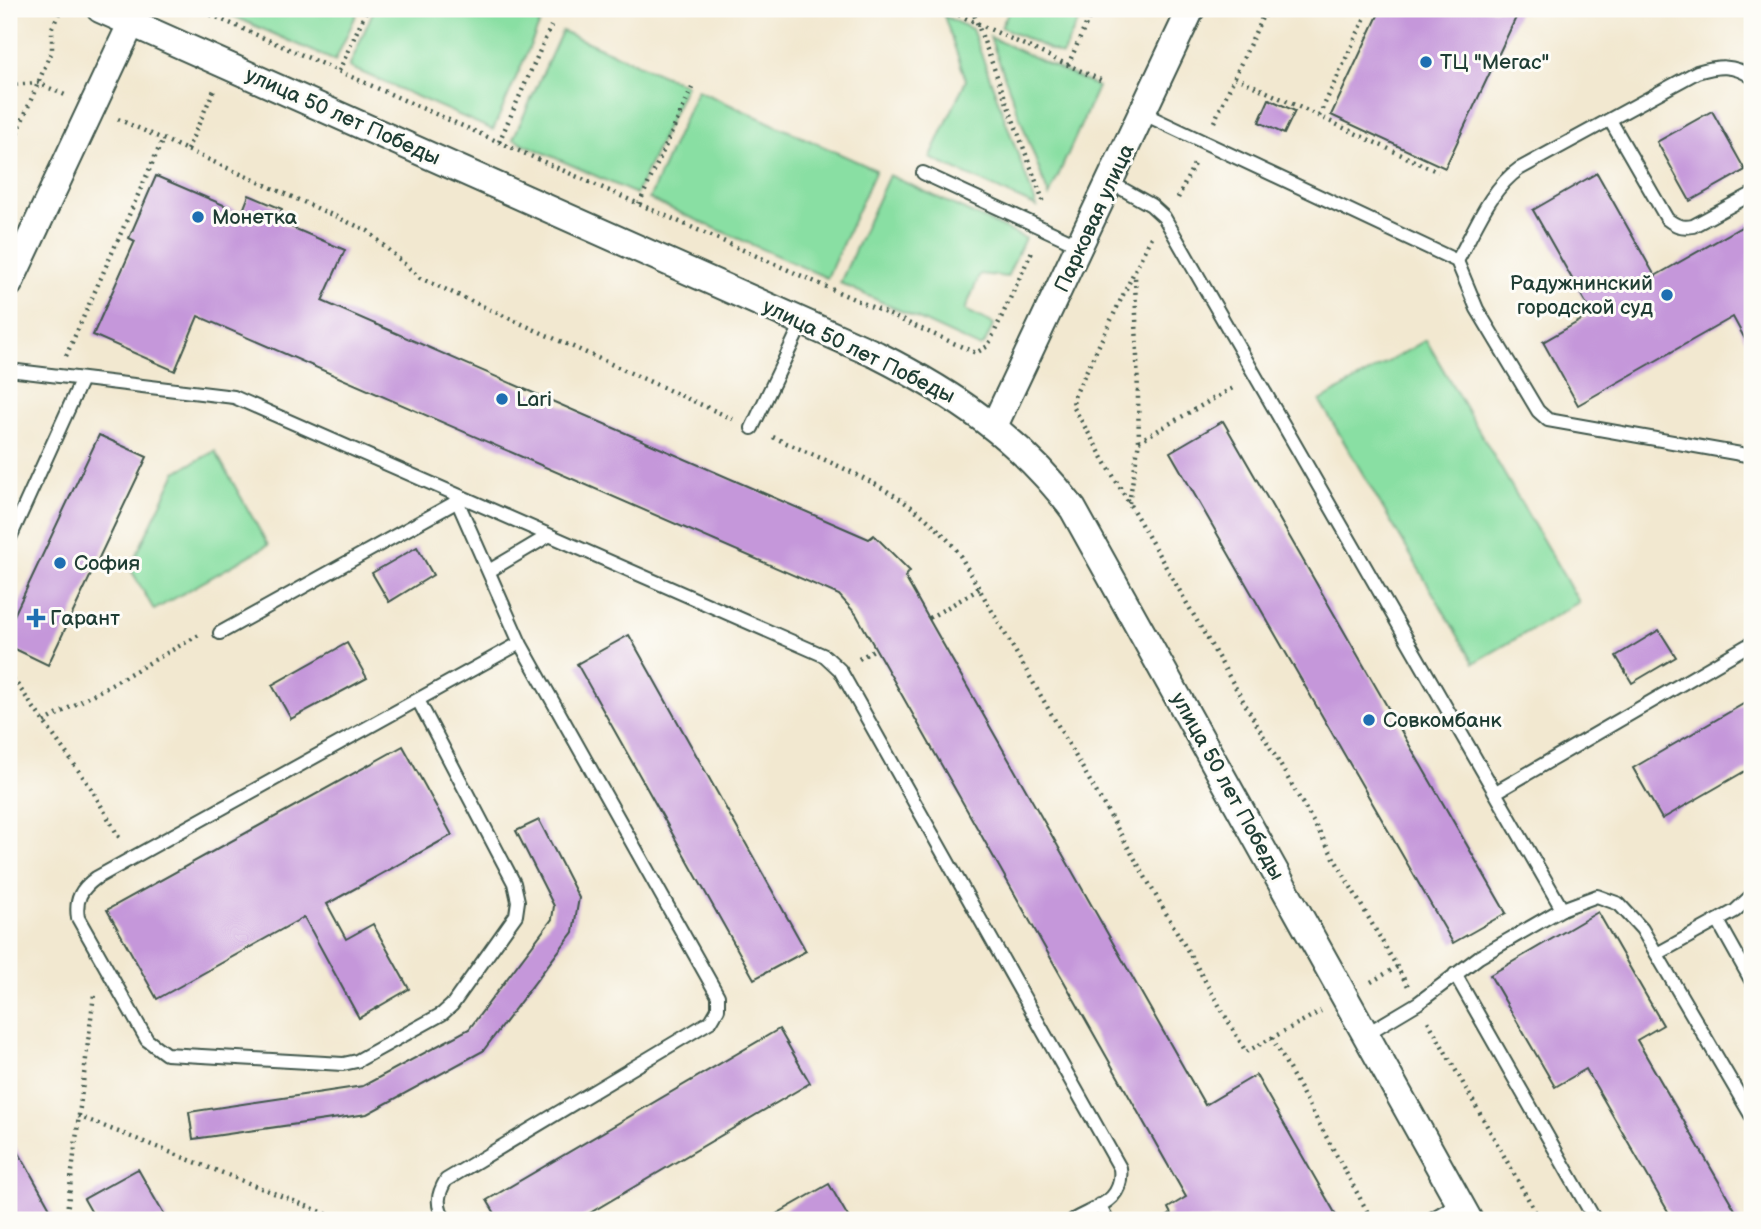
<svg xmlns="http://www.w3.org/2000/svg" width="1761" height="1229" font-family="'Balsamiq Sans',sans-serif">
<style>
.green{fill:#89dfa3;stroke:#548e6c;stroke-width:2}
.building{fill:#c597da}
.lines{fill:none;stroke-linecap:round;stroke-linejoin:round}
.service-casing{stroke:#3f574b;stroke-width:16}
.minor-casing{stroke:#3f574b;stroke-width:30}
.path{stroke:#3f574b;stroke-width:4.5;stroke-dasharray:2 5;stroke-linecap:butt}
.service{stroke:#fff;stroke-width:12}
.minor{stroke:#fff;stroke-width:26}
.poi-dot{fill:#1f6fb2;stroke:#fdfcf7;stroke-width:2.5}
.labels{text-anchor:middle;stroke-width:6;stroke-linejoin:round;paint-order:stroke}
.poi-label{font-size:21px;fill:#1f3d34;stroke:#fdfcf7;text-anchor:start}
.street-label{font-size:21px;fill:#1f3d34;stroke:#fdfcf7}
</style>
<rect width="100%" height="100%" fill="#fdfcf7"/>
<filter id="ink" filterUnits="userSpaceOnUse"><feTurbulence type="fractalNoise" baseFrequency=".0143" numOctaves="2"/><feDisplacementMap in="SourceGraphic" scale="14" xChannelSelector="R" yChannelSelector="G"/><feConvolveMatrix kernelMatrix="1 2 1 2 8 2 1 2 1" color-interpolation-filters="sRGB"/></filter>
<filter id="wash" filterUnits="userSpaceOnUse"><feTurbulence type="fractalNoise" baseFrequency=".00686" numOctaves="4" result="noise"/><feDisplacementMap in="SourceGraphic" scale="28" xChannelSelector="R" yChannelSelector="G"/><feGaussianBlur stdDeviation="1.57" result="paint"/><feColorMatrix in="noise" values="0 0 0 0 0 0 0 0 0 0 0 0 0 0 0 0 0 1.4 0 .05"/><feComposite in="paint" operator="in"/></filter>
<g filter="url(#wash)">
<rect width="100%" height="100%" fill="#f2e8d0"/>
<g class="green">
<polygon points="217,9 359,9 335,61"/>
<polygon points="374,9 513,9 541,21 493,130 349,67"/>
<polygon points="1010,9 1084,9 1062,55 1001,27"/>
<polygon points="944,16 972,29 1037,207 930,158 966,80"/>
<polygon points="562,31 686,85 636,194 513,139"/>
<polygon points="990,37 1098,87 1049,196"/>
<polygon points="697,90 876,170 827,278 649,199"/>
<polygon points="889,175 1025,238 1007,277 980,274 965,310 994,324 984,345 979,347 840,283"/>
<polygon points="1426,340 1579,602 1474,663 1320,401"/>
<polygon points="215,451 268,545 154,610 130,568 176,472"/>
</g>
<g id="blocks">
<g class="building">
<polygon points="1381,9 1520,9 1445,168 1331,115"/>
<polygon points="1269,99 1295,111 1284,134 1259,122"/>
<polygon points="1712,111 1745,170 1690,201 1657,142"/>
<polygon points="1597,173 1655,276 1752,221 1752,352 1733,317 1578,405 1543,342 1592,314 1533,210"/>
<polygon points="156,176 242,213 249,195 282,209 277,221 345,250 322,301 869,539 874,535 910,571 905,577 1205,1105 1256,1075 1339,1220 1161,1220 1171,1214 1168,1208 1186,1197 856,614 839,595 198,316 175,371 93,335 135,241 129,238"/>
<polygon points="1223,421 1506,913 1453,943 1170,452"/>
<polygon points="99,435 147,457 48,665 9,646 9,626"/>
<polygon points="417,547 433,575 389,602 372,573"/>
<polygon points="1659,630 1676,657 1632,683 1616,656"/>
<polygon points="629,635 806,951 754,979 577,664"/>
<polygon points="347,643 367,678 291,719 272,685"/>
<polygon points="1752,699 1752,767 1662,819 1633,768"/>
<polygon points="403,746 452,835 327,904 346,939 373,924 409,989 359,1018 304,917 157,999 107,910"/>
<polygon points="539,820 579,898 573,932 483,1051 367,1114 193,1139 189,1112 363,1086 469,1029 552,919 554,906 516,831"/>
<polygon points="1598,912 1663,1025 1637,1040 1741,1220 1673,1220 1586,1069 1555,1087 1490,975"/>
<polygon points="779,1029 810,1083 578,1220 499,1220 487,1200"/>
<polygon points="9,1135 56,1219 53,1220 9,1220"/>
<polygon points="138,1169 167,1220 96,1220 84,1199"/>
<polygon points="829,1184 850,1220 766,1220"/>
</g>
</g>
</g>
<g filter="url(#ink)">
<use href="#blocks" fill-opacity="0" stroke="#3f574b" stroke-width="2"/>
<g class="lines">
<g class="service-casing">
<g id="service">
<polyline points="1142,113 1457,261 1477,309 1538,411 1548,420 1752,456"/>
<path d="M1610,120L1667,219C1676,226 1682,228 1693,226L1752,194"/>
<polyline points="923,173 1081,246"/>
<polyline points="1110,182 1151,205 1164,217 1562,909"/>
<path d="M1457,261C1475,230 1489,190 1519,169L1697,72C1718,66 1733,64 1752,77"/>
<path d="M9,370L234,397L825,656L840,670L1120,1168C1124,1201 1098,1206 1073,1220"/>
<polyline points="752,428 803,321"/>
<polyline points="9,540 82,379"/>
<polyline points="489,571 548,536"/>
<polyline points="220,633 458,501"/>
<path d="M418,700L514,883L518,901L516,915L452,1005L442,1014L357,1061L343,1064L166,1054L147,1040L78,918C75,899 81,889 96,878L520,643"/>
<polyline points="1496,792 1752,643"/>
<polyline points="1718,921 1752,982"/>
<polyline points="1657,954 1735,911 1752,895"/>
<polyline points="1455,974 1595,1220"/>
<polyline points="1366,1034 1418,1003 1479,957 1562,909 1597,896 1619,904 1642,929 1752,1117"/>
<polyline points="1099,1205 1107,1220"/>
<path d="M445,1220C436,1205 437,1195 446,1180L711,1021L718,1009V996L520,643L455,496"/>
<polyline points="1430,1220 1459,1203"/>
</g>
</g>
<g class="minor-casing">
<g id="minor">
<path d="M100,9L877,355C954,394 1020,438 1073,509L1469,1220"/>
<polyline points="9,284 132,22"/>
<polyline points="994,426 1191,9"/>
</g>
</g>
<g class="path">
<polyline points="198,9 976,353 988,346 1033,249"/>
<polyline points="946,9 1105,82"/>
<polyline points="972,9 1044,203"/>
<polyline points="1264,16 1279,9"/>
<polyline points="1068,65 1093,9"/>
<polyline points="339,71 367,9"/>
<polyline points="1235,77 1438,172"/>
<polyline points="9,85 38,83 65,95"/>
<polyline points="1319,116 1369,9"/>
<polyline points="118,119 368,231 420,278 733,419"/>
<polyline points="1214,122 1266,9"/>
<polyline points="499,142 551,26"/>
<polyline points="187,150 214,90"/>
<polyline points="9,152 52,50 52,28 61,9"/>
<polyline points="1178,198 1195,162"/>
<polyline points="639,204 692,88"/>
<polyline points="1151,237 1073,399 1074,408 1408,986"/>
<polyline points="66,356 163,139"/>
<path d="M773,437C841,468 911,491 958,552L1246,1052L1321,1011"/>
<polyline points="1139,441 1236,386"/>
<polyline points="1129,503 1139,441 1135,274"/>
<polyline points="929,618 981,588"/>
<polyline points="859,659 875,649"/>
<polyline points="9,673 91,788 120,839"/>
<polyline points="44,722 199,635"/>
<polyline points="1371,982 1397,967"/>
<polyline points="1428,1021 1540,1220"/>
<polyline points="1272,1038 1372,1220"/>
<polyline points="78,1116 342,1220"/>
<polyline points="66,1220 94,994"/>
</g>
<use href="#service" class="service"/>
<use href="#minor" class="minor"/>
</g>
</g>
<g class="poi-dot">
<circle cx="1426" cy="62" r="7"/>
<circle cx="198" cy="217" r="7"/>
<circle cx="1667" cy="295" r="7"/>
<circle cx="502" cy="399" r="7"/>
<circle cx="60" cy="563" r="7"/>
<path d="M32.5 607.5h7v7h7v7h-7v7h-7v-7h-7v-7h7z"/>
<circle cx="1369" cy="720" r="7"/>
</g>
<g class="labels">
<g class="poi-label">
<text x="1440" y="69">ТЦ "Мегас"</text>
<text x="212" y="224">Монетка</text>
<text x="1653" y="290" text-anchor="end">Радужнинский<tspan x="1653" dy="24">городской суд</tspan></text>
<text x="516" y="406">Lari</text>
<text x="74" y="570">София</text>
<text x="50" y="625">Гарант</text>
<text x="1383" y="727">Совкомбанк</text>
</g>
<g class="street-label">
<text transform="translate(343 116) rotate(24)" y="7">улица 50 лет Победы</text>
<text transform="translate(1094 218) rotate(-65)" y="7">Парковая улица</text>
<text transform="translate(859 351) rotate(26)" y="7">улица 50 лет Победы</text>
<text transform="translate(1228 786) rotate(61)" y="7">улица 50 лет Победы</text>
</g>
</g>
<rect width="1761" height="1229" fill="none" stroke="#fdfcf7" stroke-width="35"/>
</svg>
